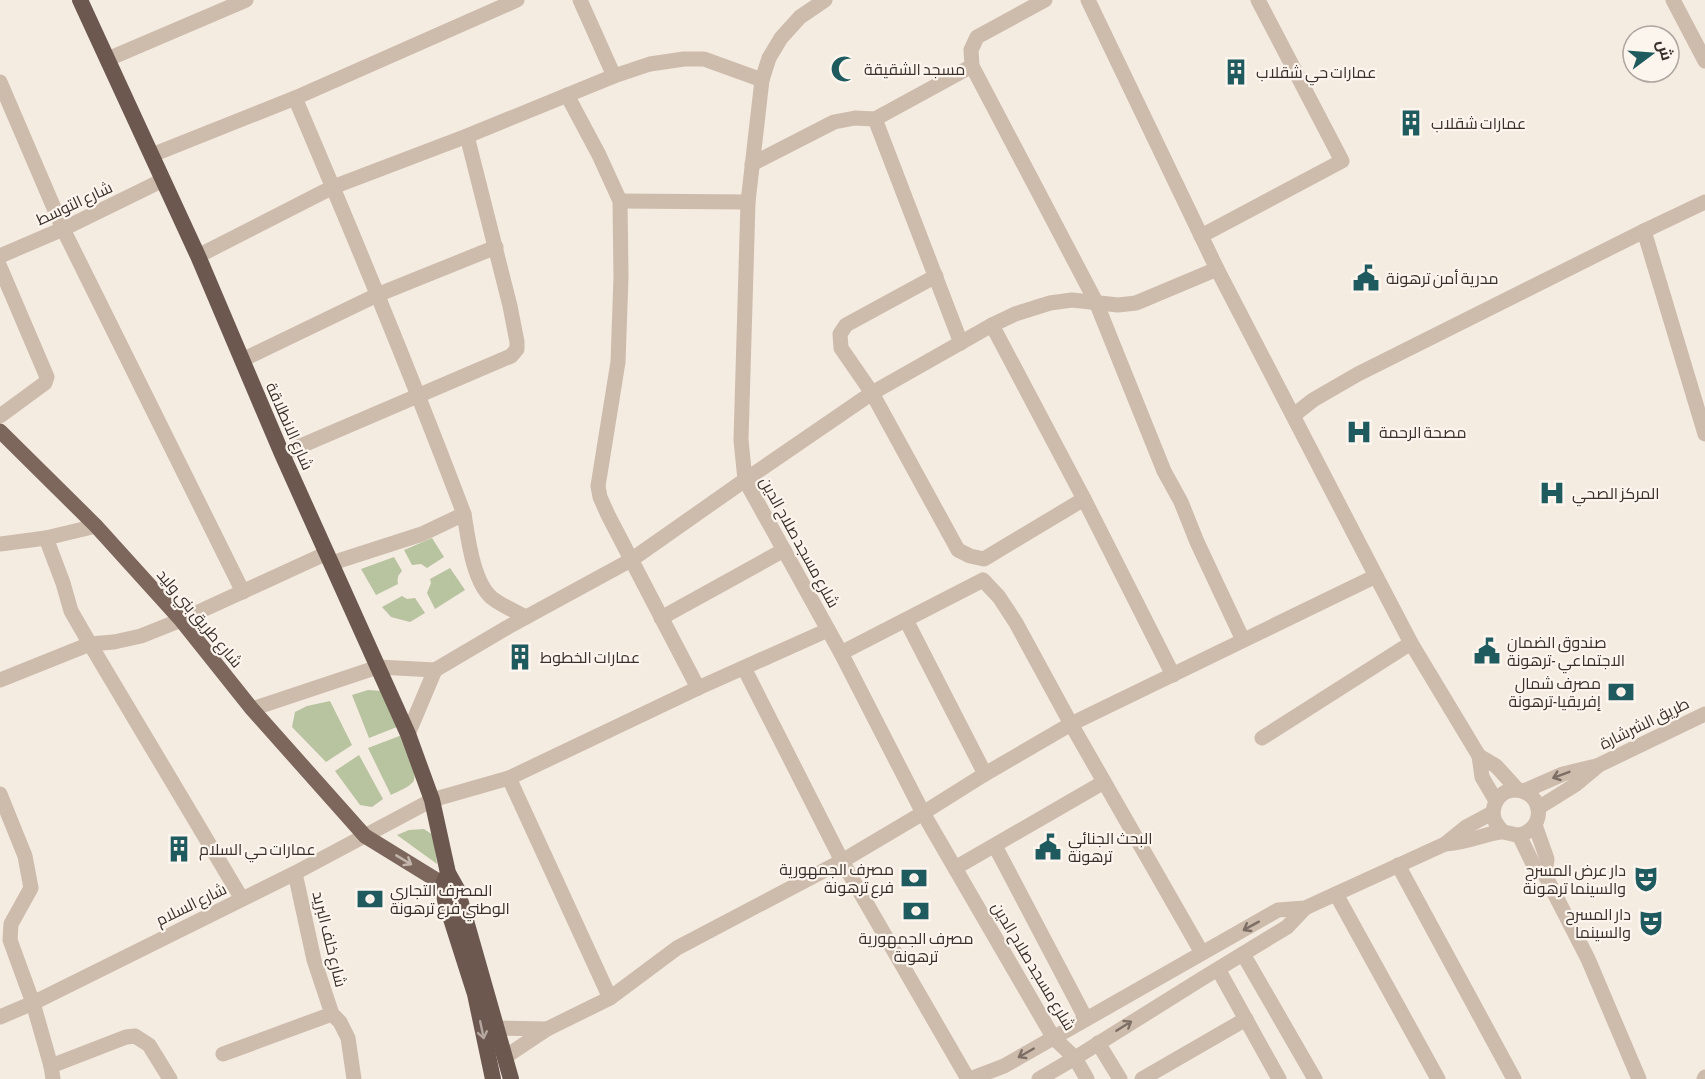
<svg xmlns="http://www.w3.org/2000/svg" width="1705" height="1079" font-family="'Asap Condensed',Cairo,sans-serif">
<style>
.green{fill:#b8c4a0}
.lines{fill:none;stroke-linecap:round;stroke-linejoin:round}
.minor{stroke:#cdbbac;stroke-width:15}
.tertiary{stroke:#cdbbac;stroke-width:15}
.primary{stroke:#7d675c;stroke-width:15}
.trunk{stroke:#6c584f;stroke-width:16}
.oneway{stroke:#7d6f65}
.oneway2{stroke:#c2b5ac}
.oneway3{stroke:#b4a69e}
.labels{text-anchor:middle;stroke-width:4.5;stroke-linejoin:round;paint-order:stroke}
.poi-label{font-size:16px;fill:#3b302b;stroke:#fbf5ee;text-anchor:start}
.street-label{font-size:16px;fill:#3b302b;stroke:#fbf5ee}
</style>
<rect width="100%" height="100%" fill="#f4ebe1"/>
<g class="green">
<polygon points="432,538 444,557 427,568 421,564 412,565 404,550"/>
<path d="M394,557L402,571C398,575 397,578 398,584L376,595L361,569Z"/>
<polygon points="450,568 465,590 435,609 427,593 431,583 430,579"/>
<polygon points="402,596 407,599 415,598 425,613 410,622 391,617 382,607"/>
<polygon points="368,690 383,691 397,727 369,738 352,695"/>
<polygon points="330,701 352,745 326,762 292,727 295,712 307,706"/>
<path d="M402,735C405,744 419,775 413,782C408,788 398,791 391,795L368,748Z"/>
<polygon points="359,755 383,799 372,807 360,805 335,771"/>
<polygon points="424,829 433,835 437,864 397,835 409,830"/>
</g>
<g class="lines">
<g class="minor">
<polyline points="580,0 614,76"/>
<polyline points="825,0 800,17 781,38 769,58 762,80 748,202 741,440 745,480 841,653 923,813 1053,1037 1075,1058 1087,1079"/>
<polyline points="1045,0 977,37 971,50 972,66 1096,302 1164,471 1181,502 1197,542 1243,640"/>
<polyline points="1673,0 1705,61"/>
<polyline points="108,59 246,0"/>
<polyline points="0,82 63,229 243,592"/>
<polyline points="567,95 599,155 620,201 621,277 618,362 598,486 600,497 608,515 698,688"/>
<path d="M295,98C354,236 411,374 464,514L422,534L332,563"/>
<polyline points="875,119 961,343"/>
<polyline points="152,155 295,98 517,0"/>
<polyline points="752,164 834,122 855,118 875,119 972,66"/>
<polyline points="620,201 748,202"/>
<polyline points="1644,231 1705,434"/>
<polyline points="1201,236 1342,161 1258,0"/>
<polyline points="0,256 63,229 163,180"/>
<polyline points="198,256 333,187 467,136 614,76 650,64 684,59 704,59 762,80"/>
<polyline points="0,267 47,377 45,383 0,416"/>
<polyline points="936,276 846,325 840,334 841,348 872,393 958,550 970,556 984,559 1084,499"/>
<polyline points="992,325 1084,499 1173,675"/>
<polyline points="242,360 377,295 496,247"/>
<polyline points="1294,415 1313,400 1358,374 1644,231 1705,202"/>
<polyline points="282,454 511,356 517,349 517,342 510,306 467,136"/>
<path d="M464,514C468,538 473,582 492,598C502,606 515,611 526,617"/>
<polyline points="96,526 46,538 63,583 71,611 90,644 114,642 141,636 181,620 327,553"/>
<polyline points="0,544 46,538"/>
<polyline points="661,618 784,550"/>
<polyline points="841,653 983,580 999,597 1016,623 1071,724 1202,953"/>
<polyline points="744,668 842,861 968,1079"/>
<polyline points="0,680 90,644 242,899"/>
<polyline points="252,709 378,667 435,670 508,627 631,560 745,480 872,393 992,325 1015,314 1050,303 1072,300 1118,305 1136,303 1217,269"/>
<polyline points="408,734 435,670"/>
<polyline points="1262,738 1411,643"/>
<polyline points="985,774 1071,724 1376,576"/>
<polyline points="509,778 610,998"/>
<polyline points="0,794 25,856 31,888 11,924 10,940 33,1003 0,1017"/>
<polyline points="432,800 509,778 698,688 828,630"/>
<polyline points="1535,825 1547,859 1545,875"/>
<polyline points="1519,835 1535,868 1545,875 1588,959 1639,1079"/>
<polyline points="995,846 1086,1019"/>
<polyline points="1398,865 1514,1079"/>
<polyline points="955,868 1104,782"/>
<polyline points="295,873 314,960 332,1014 340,1022 348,1038 354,1079"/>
<polyline points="1336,894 1438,1079"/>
<polyline points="1243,954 1315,1079"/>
<polyline points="1218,969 1279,1079"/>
<polyline points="496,1028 547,1029"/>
<polyline points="1098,1043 1120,1079"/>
<polyline points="223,1054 332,1014"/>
<polyline points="505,1057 547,1029 610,998 677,948 842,861 923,813 985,774 906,620"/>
<polyline points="51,1066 126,1037 135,1036 149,1045 170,1079"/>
<polyline points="1142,1079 1246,1019"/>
<polyline points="1704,1079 1705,1077"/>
</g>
<g class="tertiary">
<polyline points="1088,0 1217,269 1376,576 1411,643 1479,756 1482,777 1496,801"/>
<polyline points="1479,756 1496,766 1518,790"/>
<polyline points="1524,791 1563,774 1596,766"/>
<polyline points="1538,808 1575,785 1599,765 1705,714"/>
<path d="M1445,844C1467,843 1481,835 1500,832C1510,831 1516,839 1527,832C1532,829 1537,823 1538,817C1543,789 1502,778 1494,807C1491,818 1496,824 1503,832"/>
<polyline points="53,1079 51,1066 33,1003 295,873 432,800"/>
<polyline points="970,1079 1004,1066 1278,910 1305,908 1445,844 1466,827 1492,813"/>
<polyline points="1039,1079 1075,1058 1203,978 1287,927 1305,908"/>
</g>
<polyline class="primary" points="0,431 96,526 181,620 252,709 365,836 443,884"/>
<g class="trunk">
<polyline points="80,0 198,256 282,454 408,734 432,800 448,873 457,889 511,1079"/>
<polyline points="448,873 443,884 445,900 475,994 493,1079"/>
</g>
</g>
<defs><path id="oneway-shaft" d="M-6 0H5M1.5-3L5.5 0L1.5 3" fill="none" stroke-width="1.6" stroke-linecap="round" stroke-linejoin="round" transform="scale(1.5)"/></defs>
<g class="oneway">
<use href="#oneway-shaft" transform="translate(1561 775) rotate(159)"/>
<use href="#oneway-shaft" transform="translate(1251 926) rotate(151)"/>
<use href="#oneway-shaft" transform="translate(1124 1026) rotate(-32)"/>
<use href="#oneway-shaft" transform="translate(1026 1053) rotate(150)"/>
</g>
<use class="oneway2" href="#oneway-shaft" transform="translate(404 860) rotate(31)"/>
<use class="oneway3" href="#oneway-shaft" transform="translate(482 1030) rotate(78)"/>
<defs>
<g id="mosque-bare" transform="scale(2.07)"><path d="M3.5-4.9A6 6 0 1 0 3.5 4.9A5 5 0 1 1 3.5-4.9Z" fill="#1f5a5e" stroke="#fbf5ee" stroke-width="2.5" paint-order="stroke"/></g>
<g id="building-bare" transform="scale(2.07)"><path d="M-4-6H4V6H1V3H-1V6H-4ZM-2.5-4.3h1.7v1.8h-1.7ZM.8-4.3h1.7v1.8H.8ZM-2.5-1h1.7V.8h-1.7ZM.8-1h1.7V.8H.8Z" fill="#1f5a5e" stroke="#fbf5ee" stroke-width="2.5" paint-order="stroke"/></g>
<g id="civic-bare" transform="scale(2.07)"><path d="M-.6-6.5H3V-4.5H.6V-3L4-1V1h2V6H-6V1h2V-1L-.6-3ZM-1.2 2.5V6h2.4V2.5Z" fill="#1f5a5e" stroke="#fbf5ee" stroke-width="2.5" paint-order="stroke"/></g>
<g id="hospital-bare" transform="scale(2.07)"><path d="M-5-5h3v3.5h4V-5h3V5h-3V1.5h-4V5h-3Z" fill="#1f5a5e" stroke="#fbf5ee" stroke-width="2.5" paint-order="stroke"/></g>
<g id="bank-bare" transform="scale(2.07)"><path d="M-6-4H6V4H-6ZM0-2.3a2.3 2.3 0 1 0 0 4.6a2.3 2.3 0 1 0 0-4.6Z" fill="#1f5a5e" stroke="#fbf5ee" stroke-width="2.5" paint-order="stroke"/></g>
<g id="theatre-bare" transform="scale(2.07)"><path d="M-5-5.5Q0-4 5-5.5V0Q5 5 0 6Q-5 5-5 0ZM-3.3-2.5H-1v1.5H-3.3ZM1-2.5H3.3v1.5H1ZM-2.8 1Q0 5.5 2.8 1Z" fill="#1f5a5e" stroke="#fbf5ee" stroke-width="2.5" paint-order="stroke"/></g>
</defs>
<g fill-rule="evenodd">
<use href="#mosque-bare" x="844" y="69"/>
<use href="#building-bare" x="1236" y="72"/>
<use href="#building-bare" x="1411" y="123"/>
<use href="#civic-bare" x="1366" y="278"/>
<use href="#hospital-bare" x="1359" y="432"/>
<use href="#hospital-bare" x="1552" y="493"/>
<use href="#civic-bare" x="1487" y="651"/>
<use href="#building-bare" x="520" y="657"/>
<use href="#bank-bare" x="1621" y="692"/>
<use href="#civic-bare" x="1048" y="847"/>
<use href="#building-bare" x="179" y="849"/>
<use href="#bank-bare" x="914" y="878"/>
<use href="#theatre-bare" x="1646" y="879"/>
<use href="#bank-bare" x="370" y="899"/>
<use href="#bank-bare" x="916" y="911"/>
<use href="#theatre-bare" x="1651" y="923"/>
</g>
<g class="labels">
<g class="poi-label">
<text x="864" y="75">مسجد الشقيقة</text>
<text x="1256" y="78">عمارات حي شقلاب</text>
<text x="1431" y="129">عمارات شقلاب</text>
<text x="1386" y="284">مدرية أمن ترهونة</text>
<text x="1379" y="438">مصحة الرحمة</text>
<text x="1572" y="499">المركز الصحي</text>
<text x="1507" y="648">صندوق الضمان<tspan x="1507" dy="18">الاجتماعي -ترهونة</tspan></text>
<text x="540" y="663">عمارات الخطوط</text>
<text x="1601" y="689" text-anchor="end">مصرف شمال<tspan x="1601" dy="18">إفريقيا-ترهونة</tspan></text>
<text x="1068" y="844">البحث الجنائي<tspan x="1068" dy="18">ترهونة</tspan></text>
<text x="199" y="855">عمارات حي السلام</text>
<text x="894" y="875" text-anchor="end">مصرف الجمهورية<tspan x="894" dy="18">فرع ترهونة</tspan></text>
<text x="1626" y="876" text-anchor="end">دار عرض المسرح<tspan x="1626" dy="18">والسينما ترهونة</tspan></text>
<text x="390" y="896">المصرف التجاري<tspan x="390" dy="18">الوطني فرع ترهونة</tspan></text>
<text x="1631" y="920" text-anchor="end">دار المسرح<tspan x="1631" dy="18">والسينما</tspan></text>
<text x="916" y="944" text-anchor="middle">مصرف الجمهورية<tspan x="916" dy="18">ترهونة</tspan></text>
</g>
<g class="street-label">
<text transform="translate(74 203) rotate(-25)" y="6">شارع التوسط</text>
<text transform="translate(290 426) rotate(66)" y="6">شارع الانطلاقة</text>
<text transform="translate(800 542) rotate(61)" y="6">شلرع مسجد صلاح الدين</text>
<text transform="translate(200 618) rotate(50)" y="6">شارع طريق بني وليد</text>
<text transform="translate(1644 723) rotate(-26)" y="6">طريق الشرشارة</text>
<text transform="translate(191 904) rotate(-26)" y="6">شارع السلام</text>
<text transform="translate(330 939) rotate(76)" y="6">شارع خلف البريد</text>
<text transform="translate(1034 966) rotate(59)" y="6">شلرع مسجد صلاح الدين</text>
</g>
</g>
<g transform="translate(1651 54) rotate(74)"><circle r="28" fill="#fbf5ee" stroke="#aea6a0" stroke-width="1.5"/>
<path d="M0-4.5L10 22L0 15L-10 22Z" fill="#1f5a5e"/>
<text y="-9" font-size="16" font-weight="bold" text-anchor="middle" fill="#3b302b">ش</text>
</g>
</svg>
